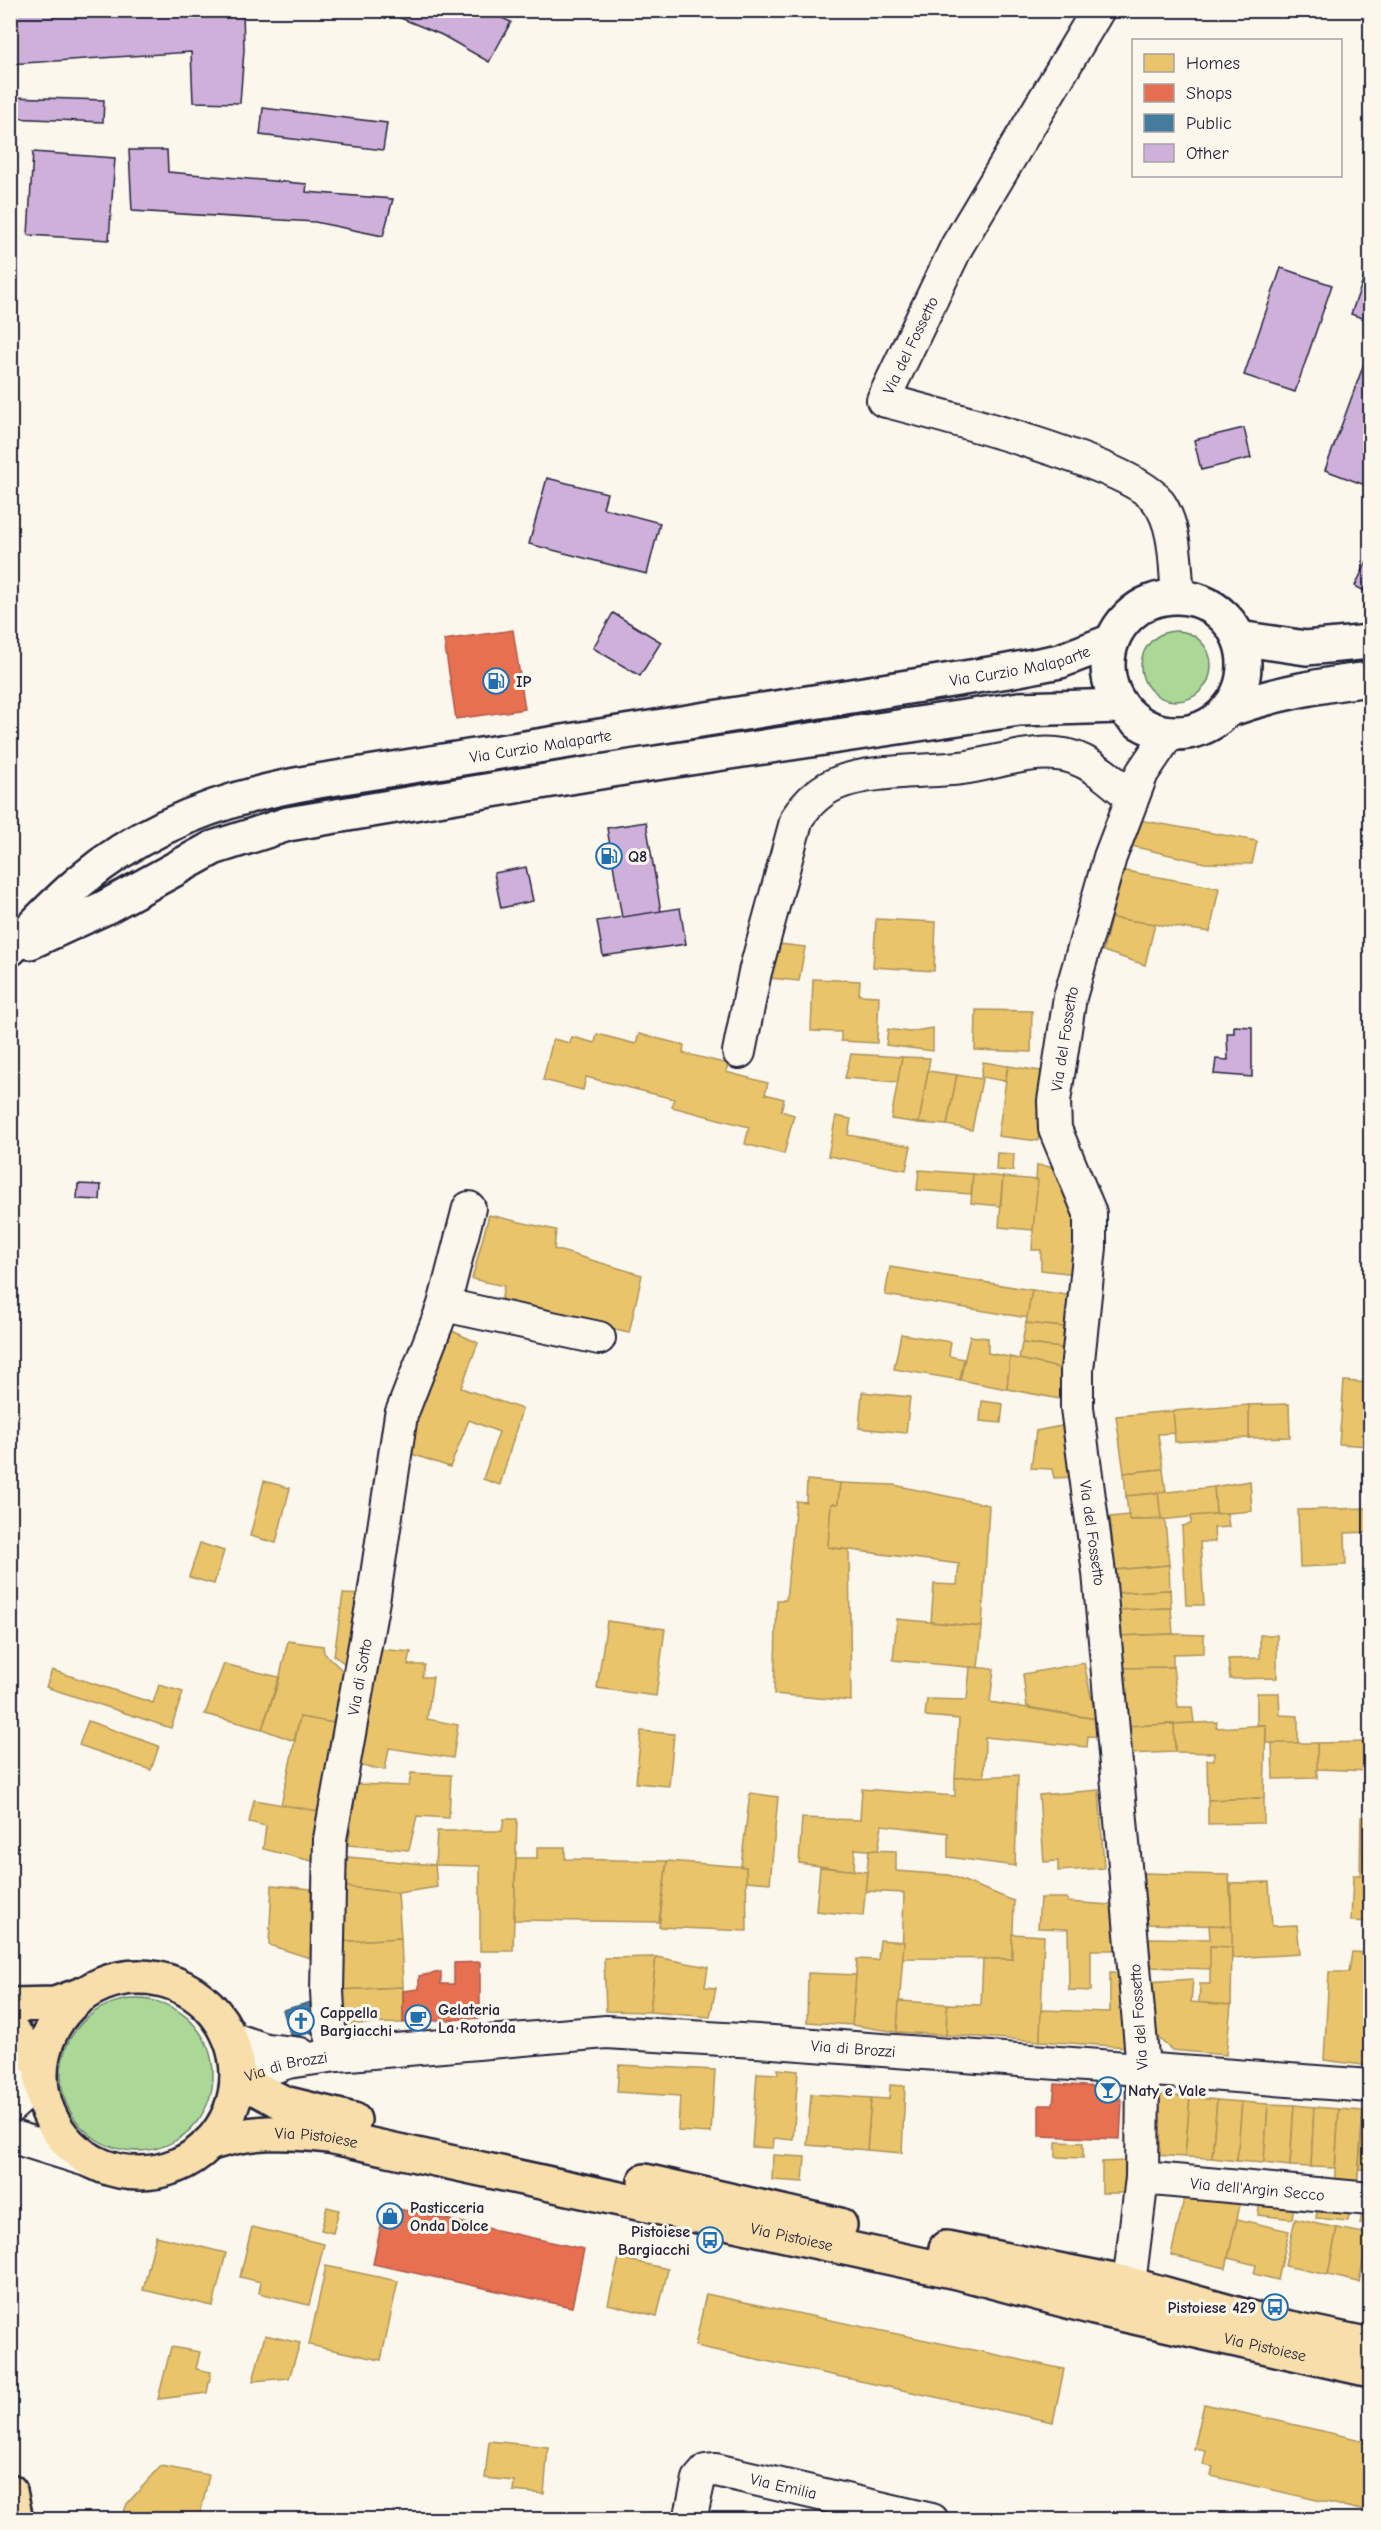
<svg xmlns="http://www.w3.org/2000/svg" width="1381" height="2530" font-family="'Comic Neue',sans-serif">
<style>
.green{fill:#abd897;stroke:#667d69;stroke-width:1.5}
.homes{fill:#e9c46a;stroke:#ad935c;stroke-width:1.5}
.shops{fill:#e76f51;stroke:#ac584a;stroke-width:1.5}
.public{fill:#457b9d;stroke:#3a6080;stroke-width:1.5}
.building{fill:#cfb0db;stroke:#22223b;stroke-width:1.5}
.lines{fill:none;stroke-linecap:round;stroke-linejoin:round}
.street-casing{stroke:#22223b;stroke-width:36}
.secondary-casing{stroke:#22223b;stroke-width:38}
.primary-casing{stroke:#22223b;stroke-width:38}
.highway-casing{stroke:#22223b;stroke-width:38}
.street{stroke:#fbf7ec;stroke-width:32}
.secondary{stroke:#fbf7ec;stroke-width:33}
.primary{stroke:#f8deab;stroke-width:33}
.highway{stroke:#f8deab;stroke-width:33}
.labels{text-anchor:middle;stroke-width:6;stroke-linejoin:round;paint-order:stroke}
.street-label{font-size:16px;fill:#22223b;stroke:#fbf7ec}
.poi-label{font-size:16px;font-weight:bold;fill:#22223b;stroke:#fbf7ec;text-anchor:start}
</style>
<rect width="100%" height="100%" fill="#fbf7ec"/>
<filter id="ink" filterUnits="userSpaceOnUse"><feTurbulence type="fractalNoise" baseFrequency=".0167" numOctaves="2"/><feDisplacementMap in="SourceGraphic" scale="12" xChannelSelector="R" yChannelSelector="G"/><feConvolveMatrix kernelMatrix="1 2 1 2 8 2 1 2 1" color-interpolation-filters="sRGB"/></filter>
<g filter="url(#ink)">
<g class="green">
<circle cx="1176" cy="666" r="35"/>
<circle cx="137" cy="2075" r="76"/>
</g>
<g class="homes">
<polygon points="1139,820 1257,841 1252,864 1205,863 1131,846"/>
<polygon points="1120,870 1219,888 1210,932 1111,918"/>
<polygon points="1111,918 1155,924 1145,965 1103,951"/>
<polygon points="876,919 936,922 934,971 873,967"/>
<polygon points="779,944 805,947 799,981 770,978"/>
<polygon points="813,979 860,981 859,995 879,996 877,1043 841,1041 841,1032 811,1031"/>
<polygon points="976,1010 1032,1011 1031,1052 975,1050"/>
<polygon points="933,1028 933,1051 886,1045 888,1029 909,1032"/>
<polygon points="597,1034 636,1044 639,1034 684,1045 683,1053 728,1064 726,1072 768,1083 765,1094 784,1099 781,1111 794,1115 784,1154 745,1144 749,1127 672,1107 674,1099 586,1077 583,1090 543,1080 553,1039 570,1043 572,1037 595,1043"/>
<polygon points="851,1054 902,1057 898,1082 845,1078"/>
<polygon points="902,1057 930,1058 919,1123 891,1119"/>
<polygon points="983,1062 1008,1066 1005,1081 981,1077"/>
<polygon points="1008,1066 1047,1072 1038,1141 998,1136"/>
<polygon points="928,1071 957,1075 947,1125 919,1123"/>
<polygon points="957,1075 982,1079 972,1130 947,1125"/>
<polygon points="836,1116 851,1119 848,1135 911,1146 906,1170 828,1156"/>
<polygon points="997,1153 1014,1154 1013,1171 996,1170"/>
<polygon points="1037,1165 1059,1168 1081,1212 1076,1274 1041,1270 1041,1250 1032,1250"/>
<polygon points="919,1170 973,1174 971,1194 917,1190"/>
<polygon points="973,1174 1003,1177 1000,1206 971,1203"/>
<polygon points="1003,1177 1038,1180 1033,1230 999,1227"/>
<polygon points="489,1215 556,1230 554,1249 642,1275 629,1333 501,1303 504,1286 472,1279"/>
<polygon points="890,1267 1032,1290 1028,1318 885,1295"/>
<polygon points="1032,1290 1075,1296 1071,1328 1026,1323"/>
<polygon points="1026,1323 1071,1328 1068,1349 1022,1343"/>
<polygon points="448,1329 478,1343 461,1388 522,1409 500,1485 483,1479 499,1432 469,1420 450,1467 403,1451"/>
<polygon points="901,1334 951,1342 949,1356 964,1359 960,1380 894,1369"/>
<polygon points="970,1336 988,1338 988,1353 1010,1357 1007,1389 960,1380"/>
<polygon points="1022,1343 1068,1349 1068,1370 1019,1359"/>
<polygon points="1010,1357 1068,1370 1066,1400 1007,1389"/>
<polygon points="1344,1381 1370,1383 1370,1446 1339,1444"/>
<polygon points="862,1392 910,1397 906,1433 859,1428"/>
<polygon points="982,1401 1003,1404 1001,1423 980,1421"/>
<polygon points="1289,1404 1290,1437 1249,1438 1249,1405"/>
<polygon points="1249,1405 1249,1438 1175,1442 1173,1411"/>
<polygon points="1173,1411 1175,1433 1158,1434 1163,1469 1124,1473 1116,1416"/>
<polygon points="1067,1425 1074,1477 1054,1478 1052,1469 1031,1468 1036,1431"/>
<polygon points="1163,1469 1166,1492 1126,1496 1124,1473"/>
<polygon points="807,1480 840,1483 838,1504 831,1504 828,1547 849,1550 851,1701 774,1694 777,1600 786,1600 796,1501 806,1502"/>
<polygon points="264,1481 290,1488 276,1543 250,1536"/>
<polygon points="1250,1481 1252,1511 1216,1514 1214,1487"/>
<polygon points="840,1483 894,1485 989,1505 982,1627 931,1622 934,1584 957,1585 959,1564 828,1547 831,1504 838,1504"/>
<polygon points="1214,1487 1216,1514 1161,1520 1158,1493"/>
<polygon points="1158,1493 1161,1518 1129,1520 1126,1496"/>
<polygon points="1370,1508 1370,1532 1345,1533 1346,1565 1300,1567 1298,1510"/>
<polygon points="1227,1513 1229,1527 1214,1528 1215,1542 1200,1542 1204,1605 1186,1605 1182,1526 1191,1524 1191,1516"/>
<polygon points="1129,1515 1129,1520 1165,1520 1169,1565 1115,1570 1110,1517"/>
<polygon points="200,1543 224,1551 214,1584 189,1577"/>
<polygon points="1169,1565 1170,1590 1116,1593 1115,1570"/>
<polygon points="1170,1590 1171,1608 1116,1610 1116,1593"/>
<polygon points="343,1594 364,1595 350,1667 334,1656"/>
<polygon points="1171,1608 1173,1634 1118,1636 1116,1610"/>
<polygon points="897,1619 982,1627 978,1668 893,1660"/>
<polygon points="607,1621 665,1629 656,1696 597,1688"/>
<polygon points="1173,1634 1204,1635 1204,1653 1173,1654 1173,1667 1121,1668 1118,1636"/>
<polygon points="1260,1635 1277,1635 1277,1678 1230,1679 1228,1659 1260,1658"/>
<polygon points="288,1641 323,1646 324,1653 344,1672 334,1723 300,1717 294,1741 262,1729 278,1684"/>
<polygon points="377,1649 411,1652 408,1665 425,1665 422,1677 433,1677 427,1719 458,1725 453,1758 389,1748 385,1770 360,1766"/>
<polygon points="1084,1663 1096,1719 1027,1707 1023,1674"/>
<polygon points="224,1664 279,1677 262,1729 205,1714"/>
<polygon points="970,1667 994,1669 990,1702 1108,1721 1107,1737 1088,1736 1087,1747 985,1737 984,1777 955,1778 959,1719 925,1716 927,1699 967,1700"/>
<polygon points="1173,1667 1178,1707 1192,1707 1194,1723 1124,1726 1121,1668"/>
<polygon points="52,1670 153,1703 159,1685 183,1692 171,1728 46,1687"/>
<polygon points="1257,1693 1279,1693 1280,1715 1298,1716 1298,1744 1266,1743 1266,1725 1257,1725"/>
<polygon points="300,1717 334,1723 318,1811 281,1805"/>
<polygon points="88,1721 159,1746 151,1770 79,1745"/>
<polygon points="1217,1722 1216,1728 1266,1725 1264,1798 1208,1800 1207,1760 1214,1760 1214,1753 1175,1752 1174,1724"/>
<polygon points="1174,1724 1175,1752 1128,1754 1124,1726"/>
<polygon points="641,1731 674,1734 669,1786 636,1783"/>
<polygon points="1370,1742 1370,1771 1317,1769 1317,1743"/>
<polygon points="1272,1743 1317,1743 1317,1778 1273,1779"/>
<polygon points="411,1773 451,1775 449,1818 417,1816 409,1850 348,1845 357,1784 409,1786"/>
<polygon points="1018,1775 1015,1866 948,1857 948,1833 882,1825 878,1851 855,1849 854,1871 799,1863 802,1818 860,1820 862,1789 955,1796 955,1778"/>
<polygon points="1099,1790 1104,1868 1058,1871 1058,1861 1044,1862 1039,1795"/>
<polygon points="750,1793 778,1797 770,1883 746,1881 746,1867 741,1866"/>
<polygon points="1264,1798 1264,1823 1208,1824 1208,1800"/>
<polygon points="254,1800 318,1811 312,1861 263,1849 266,1826 249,1822"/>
<polygon points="1361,1817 1370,1817 1370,1922 1351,1921 1353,1875 1360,1875"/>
<polygon points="504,1819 517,1819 513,1951 480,1951 480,1866 435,1865 437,1831 502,1831"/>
<polygon points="537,1847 565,1847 565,1859 667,1861 659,1922 514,1920 516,1858 537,1858"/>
<polygon points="869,1850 896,1851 896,1871 949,1875 1014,1901 1012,1959 902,1958 904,1893 865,1891"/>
<polygon points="348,1857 435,1865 437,1887 398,1893 344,1887"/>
<polygon points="667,1861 746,1867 747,1931 659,1927"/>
<polygon points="820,1867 867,1872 863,1916 816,1911"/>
<polygon points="1142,1873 1229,1875 1232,1926 1145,1924"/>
<polygon points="1269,1882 1272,1926 1297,1925 1300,1954 1232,1958 1231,1883"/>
<polygon points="272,1885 311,1889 310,1958 269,1945"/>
<polygon points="340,1886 398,1893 401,1938 339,1942"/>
<polygon points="1040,1898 1067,1898 1068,1902 1124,1906 1125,1950 1091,1950 1091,1991 1069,1990 1068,1929 1038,1928"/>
<polygon points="1209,1925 1232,1926 1232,1947 1210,1946 1211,1969 1149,1967 1146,1938 1210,1939"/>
<polygon points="1012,1934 1044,1936 1040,2041 946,2035 947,2004 981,2005 983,1959 1012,1959"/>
<polygon points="401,1938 403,1987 340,1990 339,1942"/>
<polygon points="880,1940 904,1942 897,2032 852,2025 857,1959 878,1960"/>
<polygon points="1210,1946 1232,1947 1231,2005 1199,2003 1200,1984 1210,1984"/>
<polygon points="1352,1952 1370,1953 1370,2066 1324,2060 1329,1972 1349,1972"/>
<polygon points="656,1957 650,2012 606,2011 604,1958"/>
<polygon points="656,1957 708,1967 705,1987 716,1988 710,2017 650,2012"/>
<polygon points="1110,1972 1128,1973 1128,2047 1040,2041 1041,2010 1110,2012"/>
<polygon points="808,1973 856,1975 852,2025 807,2022"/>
<polygon points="1193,1979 1191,2002 1231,2005 1226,2055 1172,2050 1157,2037 1147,2014 1147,1982"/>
<polygon points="403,1987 403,2023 340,2024 340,1990"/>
<polygon points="899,2001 947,2004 946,2035 897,2032"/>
<polygon points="619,2065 715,2070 711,2133 678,2131 680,2096 617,2092"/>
<polygon points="778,2069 798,2071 793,2140 774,2138 773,2148 752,2147 757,2073 778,2074"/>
<polygon points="890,2085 905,2086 902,2153 867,2150 871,2098 889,2099"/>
<polygon points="811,2094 871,2098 867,2150 807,2145"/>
<polygon points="1159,2095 1190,2097 1185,2157 1154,2155"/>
<polygon points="1190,2097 1217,2100 1212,2158 1185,2157"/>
<polygon points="1217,2100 1242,2102 1237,2161 1212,2158"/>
<polygon points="1242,2102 1268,2104 1264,2163 1237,2161"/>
<polygon points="1268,2104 1294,2105 1290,2166 1264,2163"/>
<polygon points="1294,2105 1314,2107 1311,2167 1290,2166"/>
<polygon points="1314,2107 1339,2109 1335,2168 1311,2167"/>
<polygon points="1339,2109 1363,2111 1357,2190 1334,2189"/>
<polygon points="1363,2111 1370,2112 1370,2170 1359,2169"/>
<polygon points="1056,2142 1083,2143 1083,2158 1056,2157"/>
<polygon points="773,2155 805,2157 803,2182 772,2180"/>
<polygon points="1125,2161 1125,2193 1102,2193 1102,2162"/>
<polygon points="1186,2190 1242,2196 1226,2268 1171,2255"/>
<polygon points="1260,2200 1294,2203 1292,2219 1258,2215"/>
<polygon points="1318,2204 1350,2206 1348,2221 1316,2218"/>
<polygon points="327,2207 339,2210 333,2233 321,2230"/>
<polygon points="1363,2207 1370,2208 1370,2225 1360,2224"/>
<polygon points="1237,2219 1289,2231 1278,2280 1254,2274 1256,2265 1228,2258"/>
<polygon points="1295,2219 1337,2228 1328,2275 1285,2266"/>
<polygon points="252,2227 324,2244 309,2305 259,2293 261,2282 240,2277"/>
<polygon points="1337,2228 1369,2234 1359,2282 1328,2275"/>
<polygon points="156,2236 226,2253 213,2306 143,2290"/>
<polygon points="619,2258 668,2269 657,2316 608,2304"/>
<polygon points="326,2266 398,2281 381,2360 309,2345"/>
<polygon points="706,2294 1064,2369 1053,2422 695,2346"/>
<polygon points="265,2335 300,2343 289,2378 253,2381"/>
<polygon points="171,2347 200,2352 196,2369 211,2372 207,2393 158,2399"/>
<polygon points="1204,2404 1370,2442 1370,2512 1211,2476 1213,2467 1203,2465 1206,2451 1194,2449"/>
<polygon points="489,2441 548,2447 544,2494 513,2491 514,2481 485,2478"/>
<polygon points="161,2466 209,2475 199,2520 121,2520 127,2504"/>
</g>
<g class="shops">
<polygon points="513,630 525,709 456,719 444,640"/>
<polygon points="480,1962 480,2018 403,2023 403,1991 419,1989 419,1976 441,1972 441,1984 454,1984 454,1963"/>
<polygon points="1055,2084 1114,2088 1122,2102 1120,2139 1039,2136 1039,2105 1053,2105"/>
<polygon points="385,2206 584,2249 572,2307 373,2264"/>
</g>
<polygon class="public" points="315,2001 315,2032 291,2037 283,2010"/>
<g class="building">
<polygon points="10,10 243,10 244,50 240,103 193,102 191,52 10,64"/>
<polygon points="381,10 485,10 511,22 489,62 442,35"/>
<polygon points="10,97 104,100 103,122 10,118"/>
<polygon points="263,108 387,123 383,150 260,135"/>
<polygon points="129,150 167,150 168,172 307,184 306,192 393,199 383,236 315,222 132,211"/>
<polygon points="33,152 115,158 109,240 28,235"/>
<polygon points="1281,268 1332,285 1295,392 1244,375"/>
<polygon points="1364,278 1370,280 1370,321 1351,314"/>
<polygon points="1365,361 1370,363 1370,487 1325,470"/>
<polygon points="1244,428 1251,458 1201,470 1194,440"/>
<polygon points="547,478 607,493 603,508 660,523 647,574 529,544"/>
<polygon points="1370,555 1370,594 1355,586"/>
<polygon points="613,613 661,642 640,676 593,648"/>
<polygon points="646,822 661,912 622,918 607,828"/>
<polygon points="526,867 533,901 501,908 494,873"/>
<polygon points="680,908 686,944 603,956 597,921"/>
<polygon points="1234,1026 1252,1027 1252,1077 1214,1074 1216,1059 1228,1060 1227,1033 1234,1033"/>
<polygon points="78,1184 101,1185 100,1200 77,1199"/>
</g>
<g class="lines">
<g class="street-casing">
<g id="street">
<path d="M1098,10L957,246L883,400C936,414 1128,463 1157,500C1177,525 1175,567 1178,597"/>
<path d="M739,1052L755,972L797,818C808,802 820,790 838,783C870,770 926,772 961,768C993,764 1025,751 1057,754C1086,756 1110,779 1131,797"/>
<polyline points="444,1305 599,1338"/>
<polyline points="230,2038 266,2050 300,2054"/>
<path id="s1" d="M337,2055L329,2028L327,1991L330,1839L374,1595L401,1415L444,1305L469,1208"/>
<path id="s2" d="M237,2079L288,2062L337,2055L606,2032L773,2042L1370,2086"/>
<polyline points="10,2107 29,2090 41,2065"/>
<polyline points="10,2136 93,2162"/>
<path id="s3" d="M1142,2178L1370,2199"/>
<path id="s4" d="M1129,2284L1142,2178L1143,2068L1099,1573L1077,1408V1370L1090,1247V1213L1055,1129L1054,1101L1070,997L1110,857L1142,773L1169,733"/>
<path id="s5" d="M690,2520L699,2479L706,2471L716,2470L932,2520"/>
</g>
</g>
<g class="secondary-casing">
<g id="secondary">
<circle cx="1176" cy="665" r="68"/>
<polyline points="1239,638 1306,648 1370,642"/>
<path d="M1228,710C1276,693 1321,685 1370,679"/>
<polyline points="30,942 104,908 213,848 288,824 636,766 1019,709 1121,706"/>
<path id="s6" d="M10,949C34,926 57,900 83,879C147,825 230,796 312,782L1008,671L1060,661L1112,641"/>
</g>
</g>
<g class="primary-casing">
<g id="primary">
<circle cx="139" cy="2075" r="98"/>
<polyline points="10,2005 55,2004 83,1994"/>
<polyline points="10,2029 41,2065"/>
<polyline points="237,2079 284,2103 354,2120"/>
<path id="s7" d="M208,2144C251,2130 285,2131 329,2136L961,2273L1094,2308L1370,2370"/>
<polyline points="645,2181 840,2225"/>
<polyline points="946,2248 1129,2284 1276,2325 1370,2345"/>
</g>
</g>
<g class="highway-casing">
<polyline id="highway" points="10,2491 16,2520"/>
</g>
<use href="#street" class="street"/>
<use href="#secondary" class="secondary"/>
<use href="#primary" class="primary"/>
<use href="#highway" class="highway"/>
</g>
</g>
<defs>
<g id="fuel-ring" transform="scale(1.35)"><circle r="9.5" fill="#fbf7ec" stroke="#1f6fb2" stroke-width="1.5"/><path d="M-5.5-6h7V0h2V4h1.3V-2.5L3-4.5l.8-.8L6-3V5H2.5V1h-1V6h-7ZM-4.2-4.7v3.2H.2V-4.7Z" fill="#1f6fb2"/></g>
<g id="cafe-ring" transform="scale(1.35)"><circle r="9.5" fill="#fbf7ec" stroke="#1f6fb2" stroke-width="1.5"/><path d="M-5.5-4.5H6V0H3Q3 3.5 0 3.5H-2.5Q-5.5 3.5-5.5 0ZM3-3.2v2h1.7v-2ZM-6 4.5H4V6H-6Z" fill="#1f6fb2"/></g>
<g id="church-ring" transform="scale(1.35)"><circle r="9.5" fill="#fbf7ec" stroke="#1f6fb2" stroke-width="1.5"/><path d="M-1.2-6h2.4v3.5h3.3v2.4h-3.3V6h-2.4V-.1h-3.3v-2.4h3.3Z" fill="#1f6fb2"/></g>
<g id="bar-ring" transform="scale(1.35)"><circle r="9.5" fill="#fbf7ec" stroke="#1f6fb2" stroke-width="1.5"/><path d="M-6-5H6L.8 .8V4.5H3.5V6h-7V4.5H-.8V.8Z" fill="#1f6fb2"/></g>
<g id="shop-ring" transform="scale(1.35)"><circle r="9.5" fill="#fbf7ec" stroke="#1f6fb2" stroke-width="1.5"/><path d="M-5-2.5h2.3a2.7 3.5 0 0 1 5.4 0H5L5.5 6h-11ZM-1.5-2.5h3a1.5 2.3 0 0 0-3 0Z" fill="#1f6fb2"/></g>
<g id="bus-ring" transform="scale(1.35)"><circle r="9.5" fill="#fbf7ec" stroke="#1f6fb2" stroke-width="1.5"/><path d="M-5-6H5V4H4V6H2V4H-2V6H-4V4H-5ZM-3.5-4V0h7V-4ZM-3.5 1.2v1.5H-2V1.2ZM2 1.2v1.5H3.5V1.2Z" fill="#1f6fb2"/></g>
</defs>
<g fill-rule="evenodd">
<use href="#fuel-ring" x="496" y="681"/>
<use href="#fuel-ring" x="609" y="856"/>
<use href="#cafe-ring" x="418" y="2018"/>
<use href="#church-ring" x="301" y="2021"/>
<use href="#bar-ring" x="1108" y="2090"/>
<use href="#shop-ring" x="390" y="2216"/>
<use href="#bus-ring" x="710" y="2240"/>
<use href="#bus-ring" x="1275" y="2307"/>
</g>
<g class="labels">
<g class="street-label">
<text transform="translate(910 345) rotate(-64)" y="6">Via del Fossetto</text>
<text dy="6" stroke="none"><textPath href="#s6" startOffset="1070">Via Curzio Malaparte</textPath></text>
<text dy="6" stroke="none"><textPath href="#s6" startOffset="584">Via Curzio Malaparte</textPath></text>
<text dy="6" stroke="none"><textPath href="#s4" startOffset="1258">Via del Fossetto</textPath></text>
<text transform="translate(1093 1533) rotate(82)" y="6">Via del Fossetto</text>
<text dy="6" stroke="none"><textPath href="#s1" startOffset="382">Via di Sotto</textPath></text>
<text transform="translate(1138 2017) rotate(-94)" y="6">Via del Fossetto</text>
<text dy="6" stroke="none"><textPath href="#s2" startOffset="621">Via di Brozzi</textPath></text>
<text dy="6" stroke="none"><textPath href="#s2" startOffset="51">Via di Brozzi</textPath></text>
<text dy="6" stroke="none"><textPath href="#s7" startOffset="110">Via Pistoiese</textPath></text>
<text dy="6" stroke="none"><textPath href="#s3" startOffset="116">Via dell'Argin Secco</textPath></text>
<text dy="6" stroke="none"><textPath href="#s7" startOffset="596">Via Pistoiese</textPath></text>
<text dy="6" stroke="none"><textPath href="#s7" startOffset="1082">Via Pistoiese</textPath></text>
<text dy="6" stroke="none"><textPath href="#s5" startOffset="132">Via Emilia</textPath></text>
</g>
<g class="poi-label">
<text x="516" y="687">IP</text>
<text x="628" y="862">Q8</text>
<text x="438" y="2015">Gelateria<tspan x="438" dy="18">La Rotonda</tspan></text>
<text x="320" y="2018">Cappella<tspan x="320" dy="18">Bargiacchi</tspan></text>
<text x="1128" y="2096">Naty e Vale</text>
<text x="410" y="2213">Pasticceria<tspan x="410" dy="18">Onda Dolce</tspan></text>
<text x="690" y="2237" text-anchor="end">Pistoiese<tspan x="690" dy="18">Bargiacchi</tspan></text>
<text x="1256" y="2313" text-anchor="end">Pistoiese 429</text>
</g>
</g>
<rect width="1381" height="2530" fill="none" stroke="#fbf7ec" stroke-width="36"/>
<rect x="18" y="18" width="1345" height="2494" fill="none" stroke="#22223b" stroke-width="2" filter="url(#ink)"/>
<rect x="1132" y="39" width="210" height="138" fill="#fbf7ec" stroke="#a4a2a5" stroke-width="1.5"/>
<rect x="1144" y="54" width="30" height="18" fill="#e9c46a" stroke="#a4a2a5" stroke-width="1.5"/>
<text x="1186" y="69" font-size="18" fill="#22223b">Homes</text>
<rect x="1144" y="84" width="30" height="18" fill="#e76f51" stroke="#a4a2a5" stroke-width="1.5"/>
<text x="1186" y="99" font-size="18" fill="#22223b">Shops</text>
<rect x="1144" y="114" width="30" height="18" fill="#457b9d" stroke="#a4a2a5" stroke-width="1.5"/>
<text x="1186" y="129" font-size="18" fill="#22223b">Public</text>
<rect x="1144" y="144" width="30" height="18" fill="#cfb0db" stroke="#a4a2a5" stroke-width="1.5"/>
<text x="1186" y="159" font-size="18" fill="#22223b">Other</text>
</svg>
